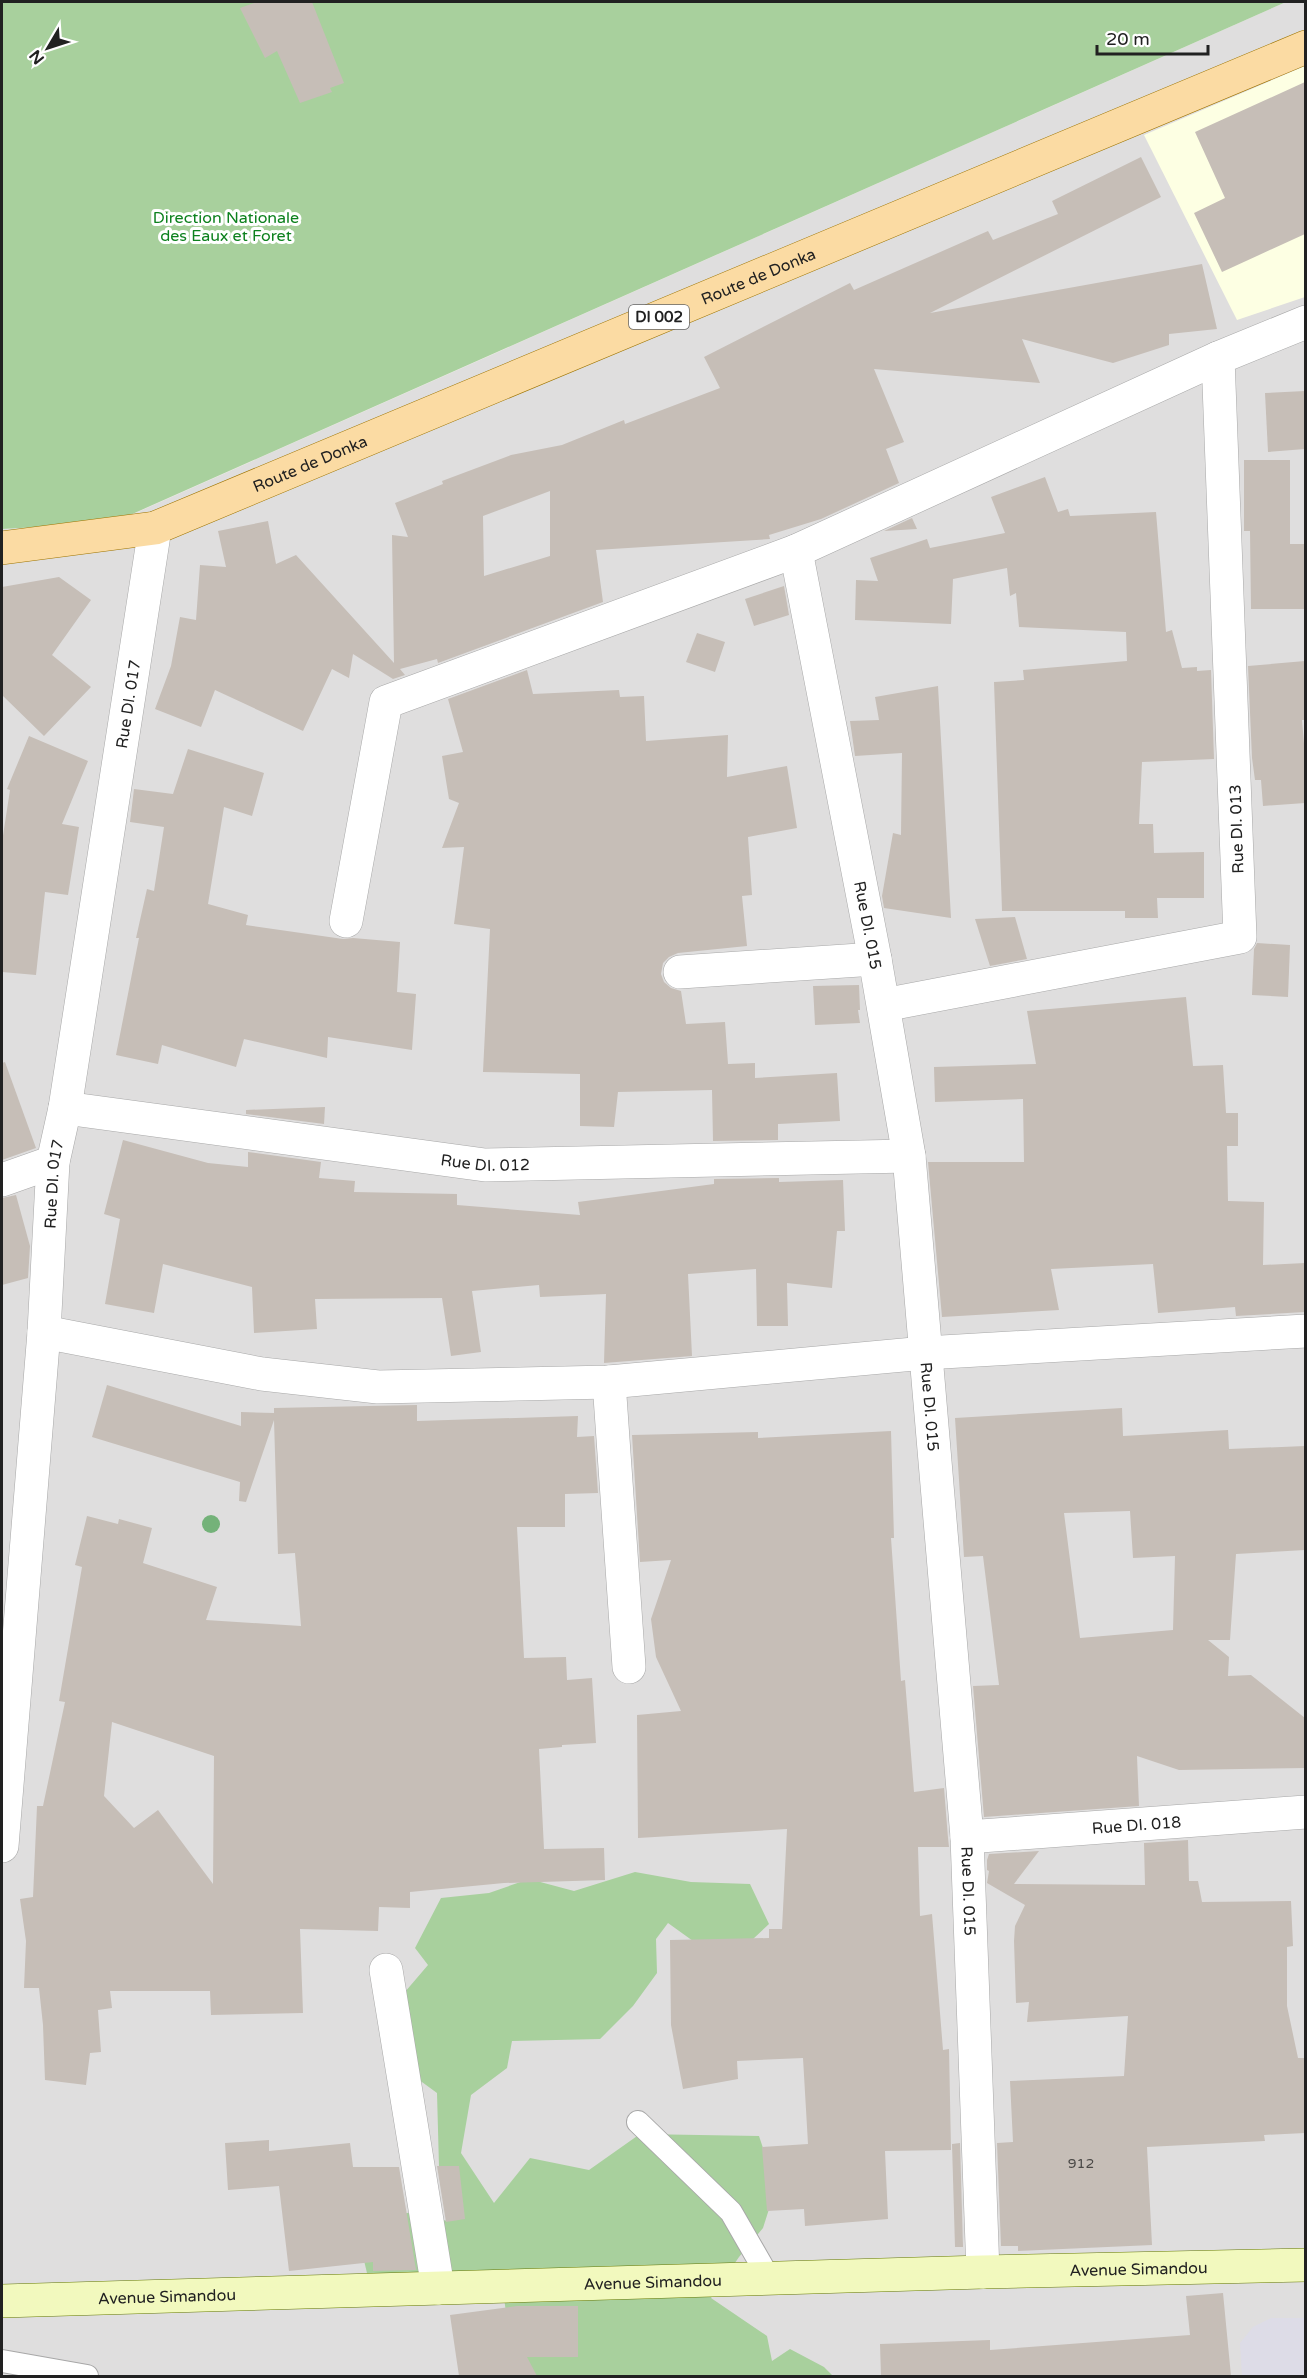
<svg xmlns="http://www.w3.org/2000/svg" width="1307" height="2378" font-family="'Varela Round',sans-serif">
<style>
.residential{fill:#dfdede}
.education{fill:#fdffe3}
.forest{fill:#a8d09d}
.plaza{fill:#dddce7}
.building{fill:#c6beb7;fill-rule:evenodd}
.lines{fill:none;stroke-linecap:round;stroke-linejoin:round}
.service-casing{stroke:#a8a8a8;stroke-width:24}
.minor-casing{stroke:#a8a8a8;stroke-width:34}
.secondary-casing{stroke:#667a06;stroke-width:34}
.primary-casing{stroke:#9d7401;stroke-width:34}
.service{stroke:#fff;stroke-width:22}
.minor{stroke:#fff;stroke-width:33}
.secondary{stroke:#f2f9be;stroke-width:33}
.primary{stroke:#fbdba3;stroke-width:33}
.tree{fill:#74b279}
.labels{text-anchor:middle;stroke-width:6;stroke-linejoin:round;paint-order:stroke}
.number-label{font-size:14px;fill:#4a4846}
.shield{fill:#fff;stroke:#646464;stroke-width:1.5}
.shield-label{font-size:15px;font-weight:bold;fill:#212121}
.park-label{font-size:16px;fill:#0d811e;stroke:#fff}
.street-label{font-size:16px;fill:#212121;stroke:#fff}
</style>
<rect width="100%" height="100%" fill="#f1efe8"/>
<polygon class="residential" points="1286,2 1305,2 1305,2376 2,2376 2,529 113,523"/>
<polygon class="education" points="1305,66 1305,297 1237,320 1144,135"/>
<g class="forest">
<polygon points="2,2 1286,2 112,523 2,529"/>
<polygon points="635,1872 691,1882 750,1884 769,1924 737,1954 693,1941 668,1923 656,1939 657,1973 633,2006 600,2039 512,2041 507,2068 471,2095 461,2153 494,2203 530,2158 589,2170 640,2134 759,2136 776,2187 763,2228 739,2257 711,2298 767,2336 772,2361 790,2349 824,2367 833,2376 537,2376 513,2363 504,2298 371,2290 362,2252 369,2215 408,2213 448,2221 439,2167 437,2093 396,2063 387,2013 428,1965 415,1948 441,1898 489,1893 529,1879 574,1891"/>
</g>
<polygon class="plaza" points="1271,2318 1305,2318 1305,2376 1242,2376 1240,2343 1253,2327"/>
<g class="building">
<polygon points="257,2 312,2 344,83 330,88 332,92 300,103 277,51 265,58 240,8"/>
<polygon points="1305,82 1305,234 1222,272 1194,213 1225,198 1195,132"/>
<path d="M1141,157L1161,197L930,313L1202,264L1217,329L1169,334V345L1113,363L1022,339L1040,383L874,369L904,442L886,449L899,483L821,519L769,535L770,539L596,550L603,602L438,663L437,659L400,669L405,675L393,679L353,654L349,678L332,669L303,731L215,690L201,727L155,709L171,666L180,617L196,620L200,565L226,567L218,531L268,521L276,564L296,555L394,663L392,535L408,537L395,503L443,484L442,481L511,455L562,445L624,420L625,424L720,388L704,357L850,283L854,290L988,231L993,240L1058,214L1052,201ZM550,491V556L484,576L483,516Z"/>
<polygon points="1305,391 1305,449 1268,452 1265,393"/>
<polygon points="1244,460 1290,460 1290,544 1305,544 1305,609 1251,609 1250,531 1244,531"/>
<polygon points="1045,477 1058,512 1068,509 1070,516 1156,512 1166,632 1172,630 1182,668 1197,667 1197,671 1211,670 1214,759 1142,762 1139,824 1153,824 1154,853 1204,852 1204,898 1157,898 1158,918 1125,918 1125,911 1002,911 994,682 1024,680 1023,670 1127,661 1126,632 1019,627 1016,593 1010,596 1007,568 953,579 951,624 855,620 856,580 878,581 870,558 927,539 930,548 1005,533 991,497"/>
<polygon points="912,518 917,529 884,531"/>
<polygon points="59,577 91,600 52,655 91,687 44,736 2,695 2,587"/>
<polygon points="784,586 789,615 754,626 745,599"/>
<polygon points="697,633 725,642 715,672 686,662"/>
<polygon points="1305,661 1305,720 1302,720 1305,755 1305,803 1263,806 1261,780 1255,780 1252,758 1248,666"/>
<polygon points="527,670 533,694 619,690 620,697 644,696 646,741 728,735 727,777 787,766 797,828 748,837 752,895 742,896 747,946 678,953 669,957 663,963 661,974 664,982 671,988 681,991 686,1024 725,1022 728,1064 755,1063 755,1078 837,1073 840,1121 778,1124 778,1140 713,1141 712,1090 618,1092 614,1127 580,1126 580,1074 483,1072 490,929 454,924 464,847 442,848 459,803 449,799 442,756 463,752 448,699"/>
<polygon points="938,686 951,918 884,908 882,896 893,833 901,835 902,753 855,756 850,721 879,720 875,697"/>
<polygon points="29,736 88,761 62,824 79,827 68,895 45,892 36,975 2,972 2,842 10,790 7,789"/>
<polygon points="188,749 264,773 252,816 224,807 208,904 248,915 246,925 343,939 353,938 400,942 397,992 416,994 412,1050 328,1037 327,1058 244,1039 236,1067 162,1045 158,1064 116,1055 139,938 136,938 147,889 154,891 164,827 130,822 134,789 173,794"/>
<polygon points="1015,917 1027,959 990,966 975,919"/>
<polygon points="1257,943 1290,945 1288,997 1252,995 1254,949"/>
<polygon points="859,985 860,1010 858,1010 860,1023 815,1025 813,986"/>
<polygon points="1186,997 1193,1066 1223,1065 1226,1113 1238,1113 1238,1146 1227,1146 1228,1201 1264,1202 1263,1265 1305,1263 1305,1312 1236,1316 1235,1307 1158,1313 1153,1264 1051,1269 1059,1310 942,1317 928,1162 1024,1162 1023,1099 935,1102 934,1067 1036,1064 1027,1011"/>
<polygon points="5,1062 36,1148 2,1160 2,1063"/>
<polygon points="325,1107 324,1124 246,1114 246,1110"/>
<polygon points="123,1140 208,1163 248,1167 248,1152 321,1162 319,1178 355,1181 354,1192 457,1194 457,1205 580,1215 578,1202 714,1184 714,1179 779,1178 779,1182 843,1180 845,1231 837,1231 832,1288 787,1283 788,1326 757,1326 756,1269 688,1274 692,1356 604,1363 606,1294 540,1297 539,1285 472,1291 481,1352 451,1356 442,1298 315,1299 317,1329 254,1333 252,1287 163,1264 154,1313 105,1304 120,1219 104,1214"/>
<polygon points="16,1195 30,1246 28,1278 2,1285 2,1198"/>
<path d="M107,1385L241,1426V1412L274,1413V1408L417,1405V1421L578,1416L577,1437L594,1436L598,1493L565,1494V1527H517L524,1658L566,1657L567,1680L592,1678L596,1743L562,1745V1747L539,1749L544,1849L604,1848L605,1880L504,1883L410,1892V1908L379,1907L378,1931L300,1929L303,2013L211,2015L210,1991H110L112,2008L98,2010L101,2052L90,2053L86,2085L45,2080L43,2025L39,1988H24L26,1941L20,1899L33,1897L37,1806H43L65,1702L59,1701L82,1567L75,1565L87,1516L118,1524L119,1519L152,1528L143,1563L217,1587L206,1620L301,1626L295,1553L278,1554L274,1420L246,1502L239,1501L240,1482L92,1437ZM112,1722L214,1756L213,1884L158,1810L134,1828L104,1796Z"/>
<path d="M1122,1408L1123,1436L1228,1430L1229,1449L1305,1446V1550L1236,1554L1230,1640H1208L1229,1657L1228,1676L1251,1675L1305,1718V1768L1179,1770L1137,1756L1139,1806L984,1817L973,1686L999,1685L983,1556L964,1557L955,1418ZM1130,1511L1133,1558L1175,1556L1173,1630L1080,1638L1064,1513Z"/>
<polygon points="891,1431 894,1538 891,1538 901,1681 905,1680 914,1792 944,1788 948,1838 949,1847 918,1847 920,1916 932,1914 943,2050 949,2049 951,2150 885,2151 888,2219 805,2226 804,2209 767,2211 762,2147 808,2144 803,2058 737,2061 738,2079 683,2089 671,2025 670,1940 769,1938 769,1929 782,1929 787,1829 638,1838 637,1715 681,1711 656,1657 651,1619 671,1560 640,1562 632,1435 758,1432 758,1438"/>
<polygon points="1188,1840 1189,1881 1198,1881 1202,1902 1291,1901 1293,1946 1287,1947 1287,2006 1298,2058 1305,2058 1305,2133 1264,2135 1265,2141 1147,2147 1152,2245 1018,2251 1018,2246 1001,2246 997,2143 1013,2142 1010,2081 1124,2076 1128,2016 1027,2022 1029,2002 1016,2003 1014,1941 1015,1926 1025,1905 987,1883 989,1871 987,1870 987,1860 989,1854 1039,1851 1014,1884 1145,1885 1144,1843"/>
<polygon points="269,2140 269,2151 350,2143 353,2167 399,2167 416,2270 373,2271 373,2262 289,2271 279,2186 228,2190 225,2143"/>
<polygon points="960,2143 963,2247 955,2247 952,2144"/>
<polygon points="437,2166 459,2166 465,2219 446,2222"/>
<polygon points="1223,2293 1231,2376 881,2376 880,2344 990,2340 990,2350 1190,2335 1186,2296"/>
<polygon points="517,2306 578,2306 578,2357 527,2357 537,2376 459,2376 450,2315"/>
</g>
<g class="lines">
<g class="service-casing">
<g id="service">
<polyline points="638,2122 731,2212 769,2278"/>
<polyline points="2,2361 87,2376"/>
</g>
</g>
<g class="minor-casing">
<g id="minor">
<path id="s1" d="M796,551L875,959L909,1156L967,1837L983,2272"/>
<polyline points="346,921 386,702 796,551 1218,358 1306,322"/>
<polyline points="680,972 875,959"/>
<polyline points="884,1005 1240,937 1218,358"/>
<path id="s2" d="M65,1108L485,1165L909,1156"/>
<polyline points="2,1180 53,1162"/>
<polyline points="44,1332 262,1374 378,1387 609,1382 925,1353 1306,1331"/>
<polyline points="609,1382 629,1667"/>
<path id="s3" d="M967,1837L1306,1812"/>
<path id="s4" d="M2,1846L44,1332L53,1162L65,1108L155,528"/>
<polyline points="386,1970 438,2288"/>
</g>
</g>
<g class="secondary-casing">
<g id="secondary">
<path id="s5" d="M2,2301L983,2272L1306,2265"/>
</g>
</g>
<g class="primary-casing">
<g id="primary">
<path id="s6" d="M2,548L155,528L1306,47"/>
</g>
</g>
<use href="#service" class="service"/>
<use href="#minor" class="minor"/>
<use href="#secondary" class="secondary"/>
<use href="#primary" class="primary"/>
</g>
<circle class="tree" cx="211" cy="1524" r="9"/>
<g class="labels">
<g class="number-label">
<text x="1081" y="2168">912</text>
</g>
<rect class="shield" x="629" y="305" width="60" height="24" rx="4.5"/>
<g class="shield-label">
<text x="659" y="322">DI 002</text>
</g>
<g class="park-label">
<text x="226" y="223">Direction Nationale<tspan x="226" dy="18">des Eaux et Foret</tspan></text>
</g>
<g class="street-label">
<text dy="6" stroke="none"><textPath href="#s6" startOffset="808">Route de Donka</textPath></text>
<text dy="6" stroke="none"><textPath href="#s6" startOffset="322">Route de Donka</textPath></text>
<text dy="6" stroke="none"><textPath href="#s4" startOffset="1150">Rue DI. 017</textPath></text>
<text transform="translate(1236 829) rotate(-92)" y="6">Rue DI. 013</text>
<text dy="6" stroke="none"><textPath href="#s1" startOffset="381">Rue DI. 015</textPath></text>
<text dy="6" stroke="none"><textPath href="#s2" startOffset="424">Rue DI. 012</textPath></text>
<text dy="6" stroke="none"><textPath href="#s4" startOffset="664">Rue DI. 017</textPath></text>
<text dy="6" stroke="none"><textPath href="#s1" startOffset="867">Rue DI. 015</textPath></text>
<text dy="6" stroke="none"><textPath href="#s3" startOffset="170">Rue DI. 018</textPath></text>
<text dy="6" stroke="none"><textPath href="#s1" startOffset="1353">Rue DI. 015</textPath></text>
<text dy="6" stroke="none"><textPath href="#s5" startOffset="1137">Avenue Simandou</textPath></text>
<text dy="6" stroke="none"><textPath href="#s5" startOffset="651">Avenue Simandou</textPath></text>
<text dy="6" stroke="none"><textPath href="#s5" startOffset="165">Avenue Simandou</textPath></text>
</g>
</g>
<rect width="1307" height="2378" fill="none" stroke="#212121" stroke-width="6"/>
<g transform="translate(48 48) rotate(231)" stroke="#ffffff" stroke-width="4.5" paint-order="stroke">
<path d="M0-4.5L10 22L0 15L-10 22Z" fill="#212121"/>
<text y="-9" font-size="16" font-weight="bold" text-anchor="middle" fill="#212121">N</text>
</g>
<path d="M1097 45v9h111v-9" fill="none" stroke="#212121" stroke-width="3"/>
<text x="1106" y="45" font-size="18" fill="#212121" stroke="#ffffff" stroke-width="4.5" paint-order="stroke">20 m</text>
</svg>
